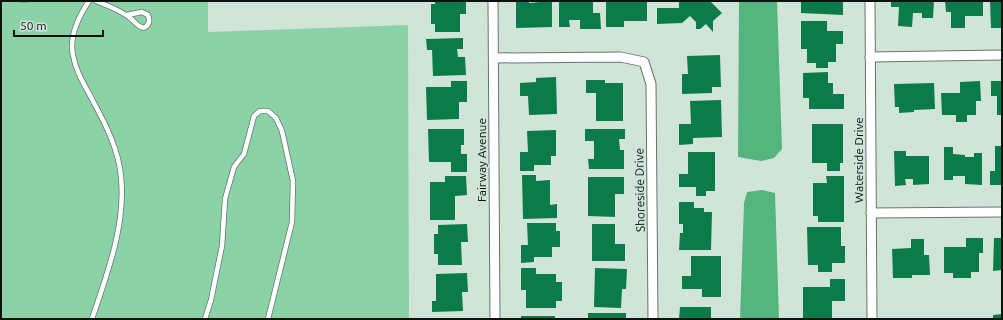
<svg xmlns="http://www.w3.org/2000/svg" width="1003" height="320" font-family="Ubuntu,sans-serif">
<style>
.green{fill:#8bd2a7}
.water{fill:#56b47f}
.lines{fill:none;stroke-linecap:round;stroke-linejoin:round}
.stream{stroke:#56b47f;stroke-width:3.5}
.building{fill:#0c7b4a}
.lane-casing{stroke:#64766a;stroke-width:6}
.street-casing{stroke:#64766a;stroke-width:11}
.lane{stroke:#fff;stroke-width:4.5}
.street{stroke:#fff;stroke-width:9}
.labels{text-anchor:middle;stroke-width:3;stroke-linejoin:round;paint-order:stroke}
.street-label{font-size:12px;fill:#0c130e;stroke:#d0e5d7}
</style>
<rect width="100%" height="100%" fill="#d0e5d7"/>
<polygon class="green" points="1,1 208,1 208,32 408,25 409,319 1,319"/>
<g class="water">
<polygon points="739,1 777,1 782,149 774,158 761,161 738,157"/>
<polygon points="762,190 775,193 779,319 740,319 744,203 747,192"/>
</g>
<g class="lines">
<polyline class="stream" points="22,1 27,1"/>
</g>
<g class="building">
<polygon points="435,1 466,1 466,14 460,14 460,32 435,32 435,24 431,24 431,4 435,4"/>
<polygon points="516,1 529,1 529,3 552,1 552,27 516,28"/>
<polygon points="559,1 593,1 593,13 600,13 601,29 580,29 580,20 569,20 570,27 559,27"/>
<polygon points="606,1 647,1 647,21 624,21 624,27 606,27"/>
<polygon points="679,1 710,1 722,13 713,21 713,32 706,24 700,29 696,29 696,22 690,16 682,23 657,24 657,8 679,8"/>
<polygon points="801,1 843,1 843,15 801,13"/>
<polygon points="891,1 934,1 933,18 922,18 922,13 913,13 912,27 898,26 899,7 891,7"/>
<polygon points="945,1 983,1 983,16 965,16 965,28 951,28 951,12 946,12"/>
<polygon points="990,1 1002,1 1002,28 991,28"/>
<polygon points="801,21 827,21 827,31 843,31 843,44 836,44 836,62 828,62 828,68 816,68 816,63 807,63 807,49 801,49"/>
<polygon points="463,38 463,49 457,49 458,57 465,57 466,75 433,76 432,50 427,50 426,39"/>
<polygon points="720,55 721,87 712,87 712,93 682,94 682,74 688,74 687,56"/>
<polygon points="828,72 828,83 833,83 833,94 844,94 844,109 809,109 809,98 803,98 803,73"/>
<polygon points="556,77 557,114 529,115 528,96 520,96 520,83 536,82 536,78"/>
<polygon points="586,80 605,80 605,83 623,83 623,121 596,121 596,93 586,93"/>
<polygon points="451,81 467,81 467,102 459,102 459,119 427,120 426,87 451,87"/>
<polygon points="980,81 981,101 976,101 976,115 967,115 967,122 956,122 956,115 942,115 941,93 960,93 960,82"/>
<polygon points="991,81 1002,81 1002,115 997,115 997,96 991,96"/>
<polygon points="934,83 935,109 914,110 914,112 899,113 899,107 895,107 894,84"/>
<polygon points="721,100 722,137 693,138 693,144 679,145 679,124 691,124 690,101"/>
<polygon points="812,124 843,124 843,163 840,163 840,171 827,171 827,163 812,163"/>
<polygon points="428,129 464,129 464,145 461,145 461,154 467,154 467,172 451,172 451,162 429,162"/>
<polygon points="585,129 625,129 625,139 619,139 620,150 624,150 624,169 589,169 588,159 594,159 594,141 585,141"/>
<polygon points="556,130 556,156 551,156 551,165 534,165 534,171 520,171 520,152 528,152 527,131"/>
<polygon points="995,146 1002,146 1002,185 990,185 990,171 995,171"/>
<polygon points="944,147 953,147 953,154 965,155 965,157 974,157 974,153 982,153 982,185 965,184 965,176 953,176 953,180 944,180"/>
<polygon points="894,151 906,151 906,156 929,156 929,184 913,185 913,179 905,179 906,185 895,186"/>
<polygon points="688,152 715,152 715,191 706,191 706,196 696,196 696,187 679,187 679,174 688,174"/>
<polygon points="522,175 536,175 536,181 550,180 550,205 557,204 557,218 523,219"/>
<polygon points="445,176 466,176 467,195 455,196 455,220 430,220 430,182 445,182"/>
<polygon points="826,176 844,176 844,222 818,222 818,216 813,216 813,183 827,183"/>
<polygon points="588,177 624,177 624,194 615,194 615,217 588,216"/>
<polygon points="679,202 694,202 694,208 704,208 704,212 712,212 711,250 679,250 680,233 683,233 683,224 679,224"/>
<polygon points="527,223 556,223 556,231 560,231 560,247 552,247 552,257 534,257 534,262 521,263 521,245 528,245"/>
<polygon points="467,224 468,242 461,242 462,265 438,265 438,254 434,254 434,234 438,234 438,225"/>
<polygon points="592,224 615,224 615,244 625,244 625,261 592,261"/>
<polygon points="807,227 841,227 841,246 845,246 845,263 832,263 832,272 818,272 818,265 808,265"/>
<polygon points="966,238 983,238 983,253 979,253 979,272 971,272 971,278 953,278 953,273 944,273 944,247 966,247"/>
<polygon points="994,238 1002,238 1002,270 993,271"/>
<polygon points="911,239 924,239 924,255 929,255 930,275 912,275 912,278 893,278 892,249 911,248"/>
<polygon points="691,256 721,256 721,297 702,297 702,289 682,289 682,276 691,276"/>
<polygon points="521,268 536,268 536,274 556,274 556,282 562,282 562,301 556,301 556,308 526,308 526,290 521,290"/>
<polygon points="595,268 627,269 626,289 622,289 621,308 594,307"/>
<polygon points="467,273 468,292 462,292 463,311 432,312 432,301 436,301 436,274"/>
<polygon points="830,279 845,279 845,301 832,301 832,319 803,319 803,287 830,287"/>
<polygon points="680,307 711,307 711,319 679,319"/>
<rect x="588" y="313" width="38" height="6"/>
<polygon points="1002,314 1002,319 993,319 993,315"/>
<rect x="521" y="316" width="34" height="3"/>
</g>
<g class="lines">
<g class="lane-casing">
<g id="lane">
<path d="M89,1C79,16 69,37 73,55C76,73 86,87 94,103C106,125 119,151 121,177C126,225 107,274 92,319"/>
<path d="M96,1C106,5 117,9 126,15C134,19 135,26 144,28C150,24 150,21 148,15L142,12L127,15"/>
<polyline points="205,319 211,300 222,246 225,199 234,167 244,154 254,116 260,111 268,111 276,118 282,131 293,181 292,222 268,319"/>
</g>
</g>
<g class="street-casing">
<g id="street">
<polyline points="493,1 495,319"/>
<polyline points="870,1 872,319"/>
<polyline points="870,57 1002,55"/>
<polyline points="494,58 621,57 644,62 651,84 653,319"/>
<polyline points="871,213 1002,212"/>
</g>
</g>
<use href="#lane" class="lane"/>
<use href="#street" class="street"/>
</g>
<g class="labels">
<g class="street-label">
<text transform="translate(482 160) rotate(-90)" y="4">Fairway Avenue</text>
<text transform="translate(859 160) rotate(-90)" y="4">Waterside Drive</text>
<text transform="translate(640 190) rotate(-91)" y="4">Shoreside Drive</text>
</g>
</g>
<rect width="1003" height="320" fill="none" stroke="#0c130e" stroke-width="4"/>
<path d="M14 30v6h89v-6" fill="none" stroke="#0c130e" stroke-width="2"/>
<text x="20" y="30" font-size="12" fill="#0c130e" stroke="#d0e5d7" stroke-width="3" paint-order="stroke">50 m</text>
</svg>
